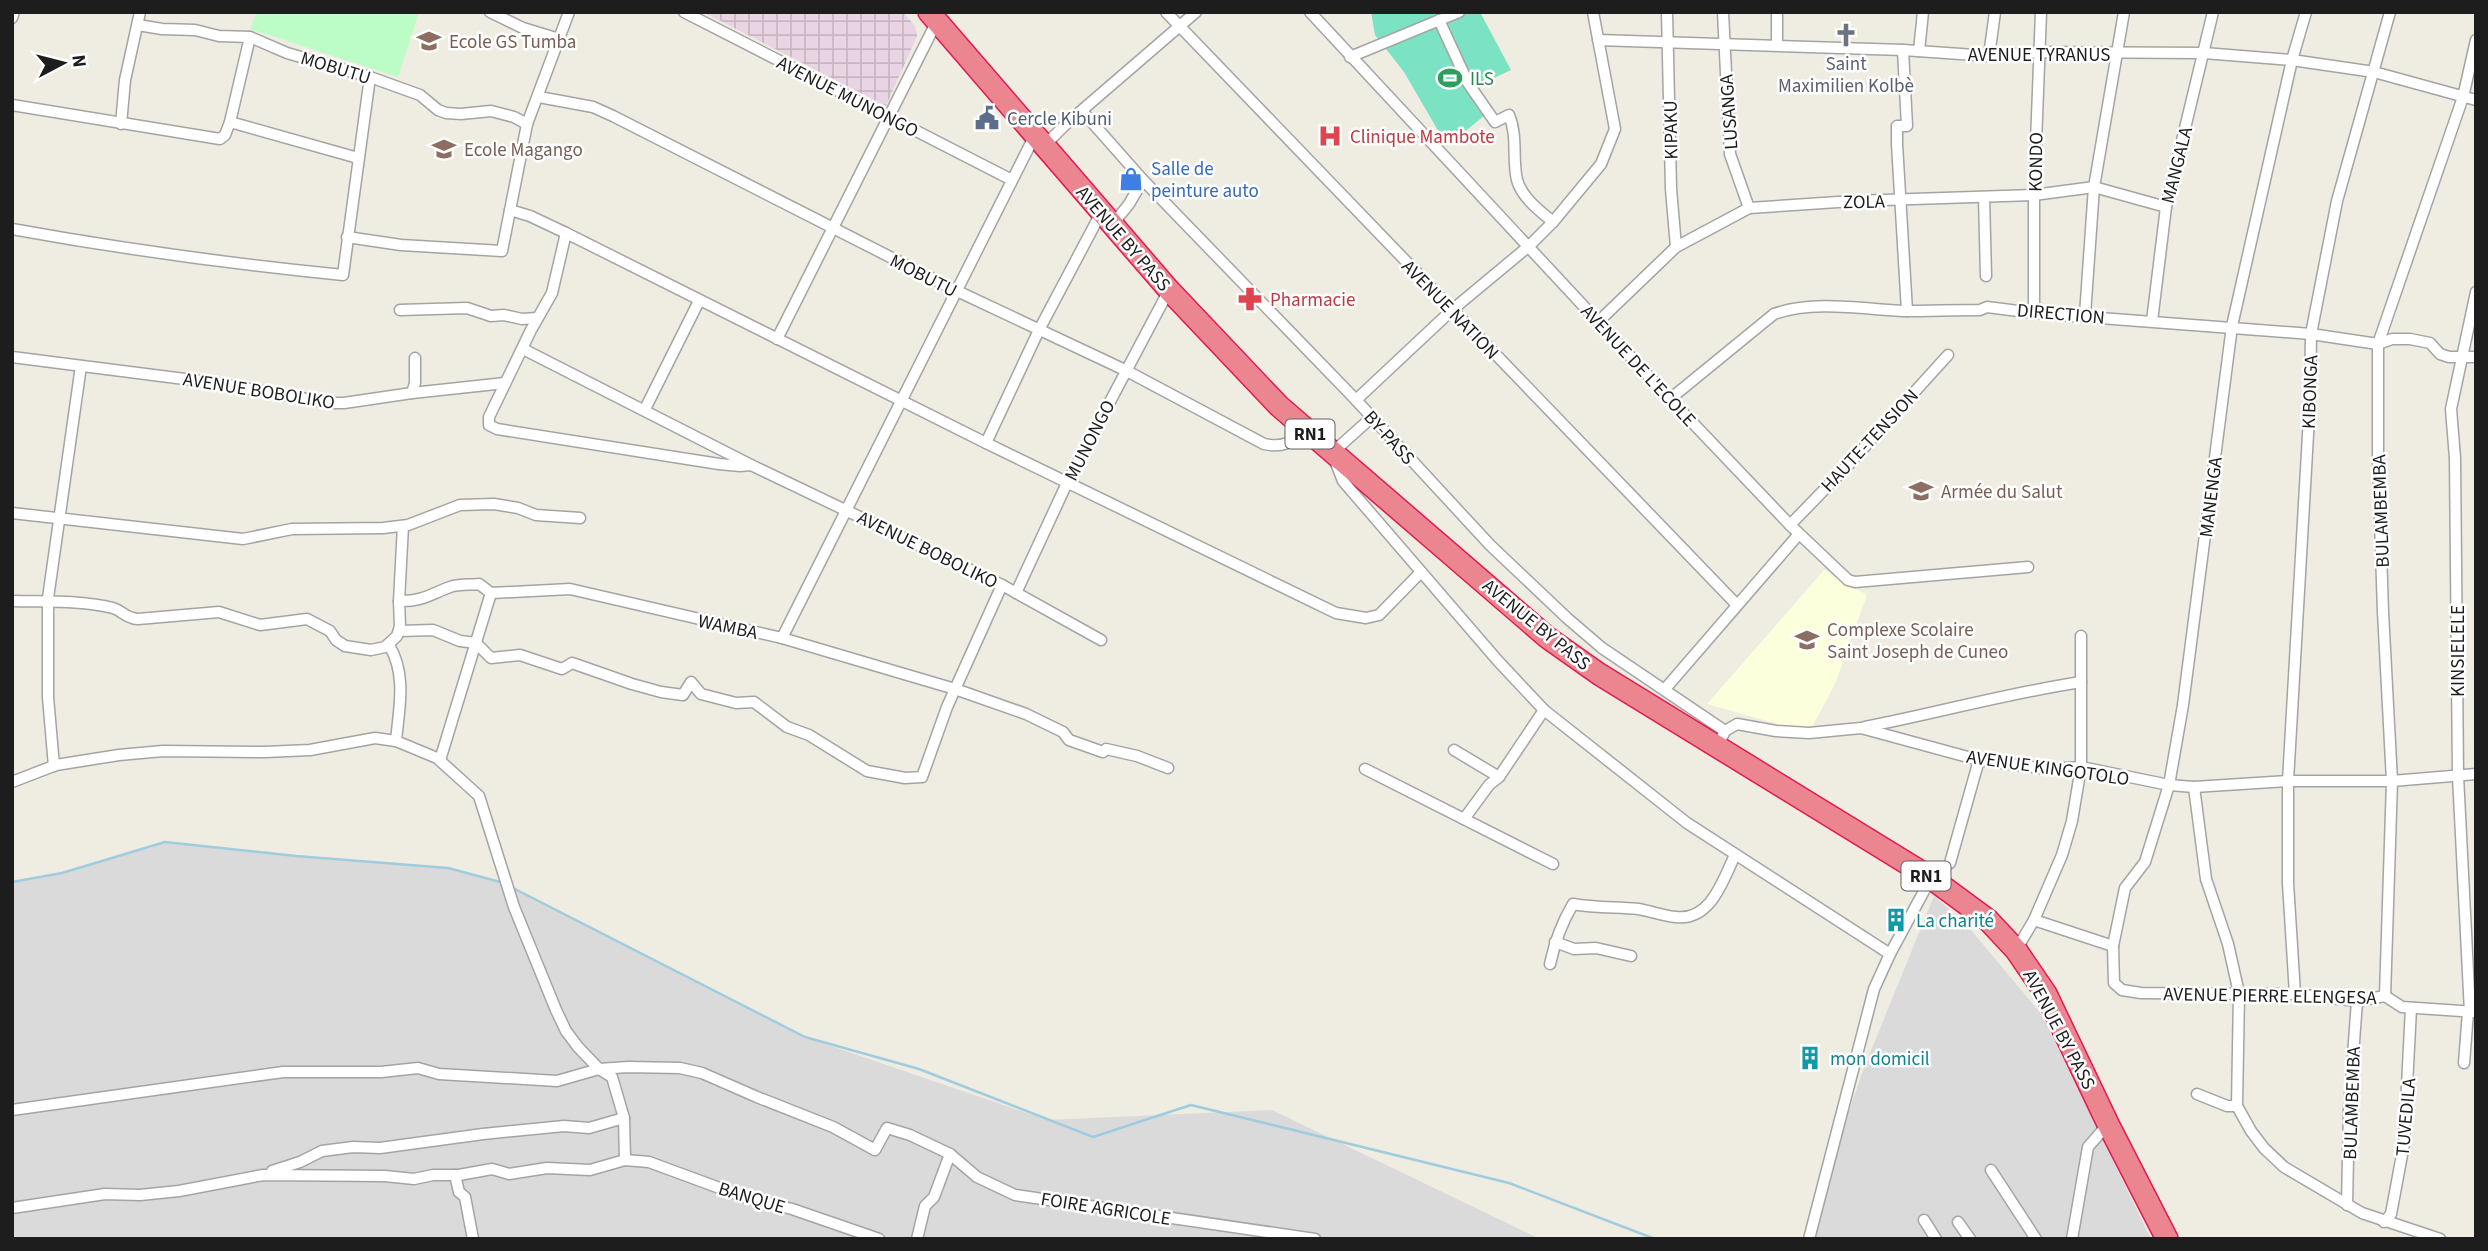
<svg xmlns="http://www.w3.org/2000/svg" width="2488" height="1251" font-family="'Source Sans 3',sans-serif">
<style>
.residential{fill:#dbdada}
.industrial{fill:url(#industrial-grid)}
.education{fill:#fcffdb}
.park{fill:#bcfcc6}
.pitch{fill:#7be3c3}
.lines{fill:none;stroke-linecap:round;stroke-linejoin:round}
.stream{stroke:#a0ccdf;stroke-width:2.5}
.street-casing{stroke:#a4a4a4;stroke-width:13}
.highway-casing{stroke:#e21a4f;stroke-width:24}
.street{stroke:#fff;stroke-width:10}
.highway{stroke:#eb8590;stroke-width:21}
.labels{text-anchor:middle;stroke-width:5;stroke-linejoin:round;paint-order:stroke}
.shield{fill:#fff;stroke:#616161;stroke-width:2}
.shield-label{font-size:18px;font-weight:bold;fill:#1d1d1d}
.education-label{font-size:19px;fill:#785e54;stroke:#fff;text-anchor:start}
.street-label{font-size:19px;fill:#1d1d1d;stroke:#fff}
.worship-label{font-size:19px;fill:#5b616d;stroke:#fff}
.leisure-label{font-size:19px;fill:#27864d;stroke:#fff;text-anchor:start}
.service-label{font-size:19px;fill:#4e5e75;stroke:#fff;text-anchor:start}
.health-label{font-size:19px;fill:#be3a42;stroke:#fff;text-anchor:start}
.shop-label{font-size:19px;fill:#366cbe;stroke:#fff;text-anchor:start}
.culture-label{font-size:19px;fill:#0d838f;stroke:#fff;text-anchor:start}
</style>
<defs>
<pattern id="industrial-grid" width="8" height="8" patternUnits="userSpaceOnUse" patternTransform="scale(1.75)"><rect width="8" height="8" fill="#e9d4e3"/><path d="M0 4h8M4 0v8" fill="none" stroke="#c7b6c2"/></pattern>
</defs>
<rect width="100%" height="100%" fill="#efece2"/>
<g class="residential">
<polygon points="165,842 296,856 448,868 506,884 805,1037 1047,1120 1272,1110 1540,1239 12,1239 12,882 62,873"/>
<polygon points="1934,896 1966,924 2042,1015 2151,1239 1808,1239 1824,1182 1864,1068"/>
</g>
<polygon class="industrial" points="703,12 903,12 915,26 917,36 886,106"/>
<polygon class="education" points="1824,570 1867,595 1835,684 1809,733 1707,704"/>
<polygon class="park" points="257,12 419,12 398,77 250,29"/>
<polygon class="pitch" points="1371,12 1478,12 1481,14 1511,70 1479,85 1485,115 1447,146 1404,72 1375,35"/>
<g class="lines">
<g class="stream">
<polyline points="12,882 62,873 165,842 296,856 448,868 504,883"/>
<polyline points="513,888 805,1037 919,1069 1093,1137 1191,1105 1509,1183 1655,1239"/>
</g>
<g class="street-casing">
<g id="street">
<polyline points="490,12 523,28 559,39"/>
<polyline points="684,12 1012,180"/>
<polyline points="1166,12 1737,605"/>
<polyline points="1310,12 1670,399 1790,525 1848,580 1855,582 2028,567"/>
<polyline points="1667,12 1671,189 1676,247"/>
<polyline points="1723,12 1730,154 1749,208"/>
<polyline points="2306,12 2292,60 2232,326 2183,705 2169,785 2145,862 2125,888 2113,946 2114,983 2122,990 2141,993 2295,994 2357,1001 2385,996 2402,1007 2476,1012"/>
<polyline points="12,18 14,12"/>
<path d="M1439,20L1468,83L1495,122L1509,115C1518,136 1512,159 1517,180C1522,198 1540,211 1553,222"/>
<polyline points="138,25 162,29 195,30 219,36 250,37 287,53 370,77 420,95 438,110 446,113 461,114 491,111 514,117 527,124"/>
<polyline points="1598,40 1903,50 1989,56 2038,52 2204,53 2292,60 2374,72 2476,100"/>
<polyline points="1777,45 1777,12"/>
<polyline points="1903,50 1907,126 1897,126 1897,144 1907,311"/>
<polyline points="1919,51 1923,12"/>
<polyline points="1989,56 1995,12"/>
<polyline points="1350,57 1459,12"/>
<path d="M539,97L593,107L613,116L955,290L1125,370L1264,444C1283,448 1291,443 1305,430"/>
<polyline points="12,105 220,139 225,135 230,122 250,37"/>
<polyline points="1082,111 1143,180 1356,400 1490,545 1567,618 1602,648 1725,731"/>
<polyline points="230,122 358,158"/>
<polyline points="121,124 125,80 140,12"/>
<polyline points="1045,145 1066,124 1196,12"/>
<polyline points="1984,197 1986,276"/>
<polyline points="510,210 530,216 566,233 986,443 1336,613 1366,618 1379,615 1421,572"/>
<polyline points="1113,224 1129,204 1143,180"/>
<path d="M12,229C122,249 232,264 343,275L370,77"/>
<polyline points="566,233 552,293 531,330 489,417 489,425 497,429 719,464 740,466 751,465"/>
<polyline points="347,237 401,245 502,251 527,124 569,12"/>
<polyline points="400,310 467,308 491,316 504,315 522,319 537,318"/>
<polyline points="2034,313 2034,195 2041,12"/>
<polyline points="2085,315 2094,187 2124,12"/>
<polyline points="1599,321 1676,247 1749,208 1853,201 2034,195 2094,187 2166,207"/>
<polyline points="2152,321 2166,207 2213,12"/>
<polyline points="777,339 937,21"/>
<polyline points="523,349 751,465 1002,585 1101,640"/>
<polyline points="12,357 216,383 329,403 344,403 412,393 505,383"/>
<polyline points="412,393 415,383 415,358"/>
<path d="M1670,399L1774,314C1814,300 1862,309 1904,311C1929,311 1955,310 1980,310L1987,307L2034,313L2311,334L2378,344L2392,339H2410L2430,343L2440,354L2449,357H2476"/>
<polyline points="1356,400 1452,310 1529,246 1553,222 1601,164 1615,129 1593,12"/>
<polyline points="645,409 699,301"/>
<polyline points="1371,418 1332,453 1343,481 1498,661 1544,710 1687,823 1890,954"/>
<polyline points="986,443 1039,330 1102,211"/>
<polyline points="12,513 243,539 292,529 383,528 408,525 460,505 494,504 518,508 536,515 580,518"/>
<polyline points="1790,525 1851,462 1948,355"/>
<polyline points="1016,593 1067,483 1169,290"/>
<path d="M12,601C46,602 81,600 113,608C123,611 125,618 138,619L219,612L260,625L307,619L330,631L336,640L345,646L371,650L385,647L397,636L400,626L399,601L403,526"/>
<path d="M399,601C421,602 431,594 450,587C458,584 470,585 479,584L491,593L570,589L782,638L955,689L1026,714L1063,732L1069,740L1103,752L1106,749L1137,756L1168,768"/>
<polyline points="399,631 433,630 460,641 476,643 491,658 520,655 562,669 572,663 632,684 661,692 683,695 691,682 701,694 736,703 754,702 787,727 809,735 867,771 905,778 922,777 947,707 1002,585"/>
<polyline points="782,638 1035,135"/>
<path d="M389,645C407,675 399,708 396,741"/>
<polyline points="1665,689 1799,534"/>
<path d="M1865,727C1937,713 2008,693 2081,682"/>
<polyline points="1722,737 1725,731 1737,724 1776,731 1809,733 1861,728 1979,760 2047,769 2081,767 2169,785 2194,787 2288,781 2392,781 2476,774"/>
<polyline points="1454,750 1499,777"/>
<polyline points="440,760 491,593"/>
<polyline points="54,766 48,697 48,598 81,366"/>
<polyline points="1365,769 1553,864"/>
<polyline points="12,782 56,765 119,755 163,751 265,752 310,750 375,738 396,741 437,758 479,796 514,907 556,1010 566,1031 578,1047 599,1069 612,1077 624,1118 625,1160"/>
<polyline points="2194,787 2206,879 2228,944 2239,993 2237,1106 2251,1131 2264,1148 2284,1167 2362,1213 2440,1239"/>
<polyline points="1464,819 1489,785 1499,777 1544,710"/>
<polyline points="1950,863 1979,760"/>
<polyline points="2034,920 2113,946"/>
<polyline points="1555,942 1574,949 1596,948 1631,956"/>
<polyline points="2016,950 2034,920 2062,855 2072,821 2081,767 2081,636"/>
<path d="M1550,964C1555,941 1561,924 1573,904C1595,908 1616,907 1638,909C1651,911 1663,916 1676,917C1711,921 1723,880 1735,855"/>
<polyline points="2295,994 2288,883 2288,781 2310,400 2311,334 2337,201 2390,12"/>
<polyline points="2385,996 2392,781 2383,612 2378,461 2378,344 2463,97 2476,40"/>
<polyline points="2470,1012 2458,776 2455,458 2451,409 2476,292"/>
<polyline points="2464,1063 2468,1012"/>
<polyline points="2197,1094 2227,1106 2237,1106"/>
<polyline points="12,1110 283,1072 381,1072 418,1068 439,1074 557,1081 599,1069 628,1067 680,1068 702,1073 757,1097 833,1127 875,1150 887,1128 910,1135 950,1154 977,1177 1015,1195 1315,1239"/>
<polyline points="1991,1170 2036,1239"/>
<polyline points="272,1171 300,1162 322,1151 353,1147 380,1148 483,1134 564,1126 589,1128 624,1118"/>
<polyline points="455,1175 459,1192 465,1197 473,1239"/>
<polyline points="2347,1205 2349,1110 2357,1001"/>
<polyline points="12,1208 105,1194 140,1195 179,1191 263,1175 385,1176 414,1179 433,1175 459,1175 492,1169 509,1174 547,1168 590,1170 625,1160 649,1162 744,1197 792,1209 879,1239"/>
<polyline points="1924,1220 1936,1239"/>
<polyline points="1958,1222 1970,1239"/>
<polyline points="2384,1222 2391,1214 2404,1144 2411,1008"/>
<polyline points="917,1239 925,1206 934,1197 950,1154"/>
<polyline points="1809,1239 1874,989 1890,954 1931,878"/>
<polyline points="2072,1239 2088,1147 2108,1124"/>
</g>
</g>
<g class="highway-casing">
<polyline id="highway" points="929,12 1169,290 1279,406 1548,638 1599,674 1931,878 1988,920 2016,950 2046,994 2108,1124 2167,1239"/>
</g>
<use href="#street" class="street"/>
<use href="#highway" class="highway"/>
</g>
<defs>
<g id="church-bare" transform="scale(1.89)"><path d="M-1.2-6h2.4v3.5h3.3v2.4h-3.3V6h-2.4V-.1h-3.3v-2.4h3.3Z" fill="#6b7280" stroke="#fff" stroke-width="2.5" paint-order="stroke"/></g>
<g id="school-bare" transform="scale(1.89)"><path d="M0-5L7-2L0 1L-7-2ZM-4 1L0 2.5L4 1V4Q0 6-4 4Z" fill="#8d6e63" stroke="#fff" stroke-width="2.5" paint-order="stroke"/></g>
<g id="stadium-bare" transform="scale(1.89)"><path d="M0-5a6.5 5 0 1 0 0 10a6.5 5 0 1 0 0-10ZM-3.5-1.8h7v3.6h-7Z" fill="#2e9e5b" stroke="#fff" stroke-width="2.5" paint-order="stroke"/></g>
<g id="civic-bare" transform="scale(1.89)"><path d="M-.6-6.5H3V-4.5H.6V-3L4-1V1h2V6H-6V1h2V-1L-.6-3ZM-1.2 2.5V6h2.4V2.5Z" fill="#5c6f8a" stroke="#fff" stroke-width="2.5" paint-order="stroke"/></g>
<g id="hospital-bare" transform="scale(1.89)"><path d="M-5-5h3v3.5h4V-5h3V5h-3V1.5h-4V5h-3Z" fill="#e0444e" stroke="#fff" stroke-width="2.5" paint-order="stroke"/></g>
<g id="shop-bare" transform="scale(1.89)"><path d="M-5-2.5h2.3a2.7 3.5 0 0 1 5.4 0H5L5.5 6h-11ZM-1.5-2.5h3a1.5 2.3 0 0 0-3 0Z" fill="#3f7fe0" stroke="#fff" stroke-width="2.5" paint-order="stroke"/></g>
<g id="pharmacy-bare" transform="scale(1.89)"><path d="M-2-6h4v4h4v4h-4v4h-4v-4h-4v-4h4Z" fill="#e0444e" stroke="#fff" stroke-width="2.5" paint-order="stroke"/></g>
<g id="building-bare" transform="scale(1.89)"><path d="M-4-6H4V6H1V3H-1V6H-4ZM-2.5-4.3h1.7v1.8h-1.7ZM.8-4.3h1.7v1.8H.8ZM-2.5-1h1.7V.8h-1.7ZM.8-1h1.7V.8H.8Z" fill="#0f9aa8" stroke="#fff" stroke-width="2.5" paint-order="stroke"/></g>
</defs>
<g fill-rule="evenodd">
<use href="#church-bare" x="1846" y="35"/>
<use href="#school-bare" x="429" y="41"/>
<use href="#stadium-bare" x="1450" y="78"/>
<use href="#civic-bare" x="987" y="118"/>
<use href="#hospital-bare" x="1330" y="136"/>
<use href="#school-bare" x="444" y="149"/>
<use href="#shop-bare" x="1131" y="179"/>
<use href="#pharmacy-bare" x="1250" y="299"/>
<use href="#school-bare" x="1921" y="491"/>
<use href="#school-bare" x="1807" y="640"/>
<use href="#building-bare" x="1896" y="920"/>
<use href="#building-bare" x="1810" y="1058"/>
</g>
<g class="labels">
<g class="shield">
<rect x="1285.5" y="419.5" width="49" height="29" rx="5"/>
<rect x="1901.5" y="861.5" width="49" height="29" rx="5"/>
</g>
<g class="shield-label">
<text x="1310" y="440">RN1</text>
<text x="1926" y="882">RN1</text>
</g>
<g class="education-label">
<text x="449" y="48">Ecole GS Tumba</text>
<text x="464" y="156">Ecole Magango</text>
<text x="1941" y="498">Armée du Salut</text>
<text x="1827" y="636">Complexe Scolaire<tspan x="1827" dy="22">Saint Joseph de Cuneo</tspan></text>
</g>
<g class="street-label">
<text x="2039" y="61">AVENUE TYRANUS</text>
<text transform="translate(336 67) rotate(17)" y="7">MOBUTU</text>
<text transform="translate(848 96) rotate(27)" y="7">AVENUE MUNONGO</text>
<text transform="translate(1728 112) rotate(-94)" y="7">LUSANGA</text>
<text transform="translate(1670 130) rotate(-91)" y="7">KIPAKU</text>
<text transform="translate(2035 162) rotate(-89)" y="7">KONDO</text>
<text transform="translate(2176 165) rotate(-76)" y="7">MANGALA</text>
<text transform="translate(1864 201) rotate(-1)" y="7">ZOLA</text>
<text transform="translate(1124 238) rotate(49)" y="7">AVENUE BY PASS</text>
<text transform="translate(924 275) rotate(27)" y="7">MOBUTU</text>
<text transform="translate(1451 309) rotate(46)" y="7">AVENUE NATION</text>
<text transform="translate(2061 313) rotate(5)" y="7">DIRECTION</text>
<text transform="translate(1639 365) rotate(47)" y="7">AVENUE DE L'ECOLE</text>
<text transform="translate(259 390) rotate(9)" y="7">AVENUE BOBOLIKO</text>
<text transform="translate(2309 392) rotate(-88)" y="7">KIBONGA</text>
<text transform="translate(1390 437) rotate(48)" y="7">BY-PASS</text>
<text transform="translate(1089 440) rotate(-63)" y="7">MUNONGO</text>
<text transform="translate(1869 440) rotate(-47)" y="7">HAUTE-TENSION</text>
<text transform="translate(2210 497) rotate(-83)" y="7">MANENGA</text>
<text transform="translate(2380 511) rotate(-92)" y="7">BULAMBEMBA</text>
<text transform="translate(928 549) rotate(26)" y="7">AVENUE BOBOLIKO</text>
<text transform="translate(1537 624) rotate(39)" y="7">AVENUE BY PASS</text>
<text transform="translate(728 626) rotate(12)" y="7">WAMBA</text>
<text transform="translate(2457 651) rotate(-90)" y="7">KINSIELELE</text>
<text transform="translate(2048 767) rotate(8)" y="7">AVENUE KINGOTOLO</text>
<text transform="translate(2270 995) rotate(1)" y="7">AVENUE PIERRE ELENGESA</text>
<text transform="translate(2060 1029) rotate(62)" y="7">AVENUE BY PASS</text>
<text transform="translate(2351 1103) rotate(-88)" y="7">BULAMBEMBA</text>
<text transform="translate(2405 1117) rotate(-85)" y="7">TUVEDILA</text>
<text transform="translate(752 1197) rotate(17)" y="7">BANQUE</text>
<text transform="translate(1106 1208) rotate(9)" y="7">FOIRE AGRICOLE</text>
</g>
<g class="worship-label">
<text x="1846" y="70">Saint<tspan x="1846" dy="22">Maximilien Kolbè</tspan></text>
</g>
<g class="leisure-label">
<text x="1470" y="85">ILS</text>
</g>
<g class="service-label">
<text x="1007" y="125">Cercle Kibuni</text>
</g>
<g class="health-label">
<text x="1350" y="143">Clinique Mambote</text>
<text x="1270" y="306">Pharmacie</text>
</g>
<g class="shop-label">
<text x="1151" y="175">Salle de<tspan x="1151" dy="22">peinture auto</tspan></text>
</g>
<g class="culture-label">
<text x="1916" y="927">La charité</text>
<text x="1830" y="1065">mon domicil</text>
</g>
</g>
<rect width="2488" height="1251" fill="none" stroke="#1d1d1d" stroke-width="28"/>
<g transform="translate(63 63) rotate(83)" stroke="#ffffff" stroke-width="5" paint-order="stroke">
<path d="M0-5L12 26L0 18L-12 26Z" fill="#1d1d1d"/>
<text y="-10" font-size="19" font-weight="bold" text-anchor="middle" fill="#1d1d1d">N</text>
</g>
</svg>
